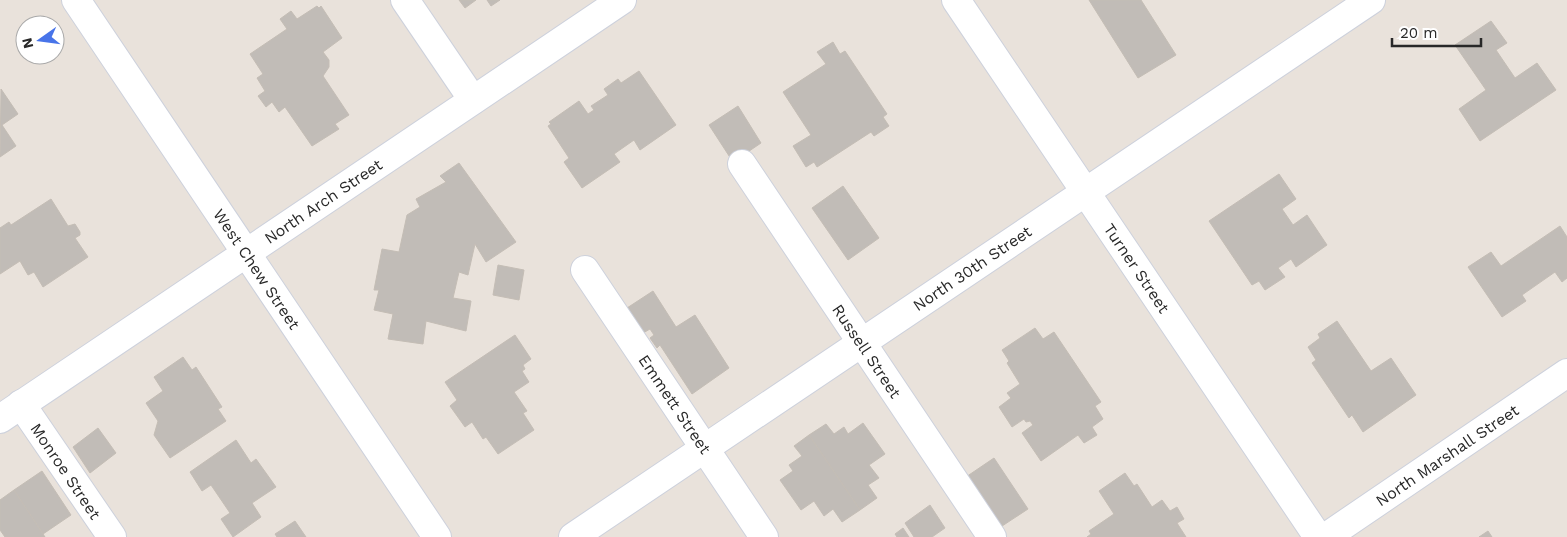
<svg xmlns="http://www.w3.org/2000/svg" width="1567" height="537" font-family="'Work Sans',sans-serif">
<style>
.building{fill:#c1bcb7;stroke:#c4bdb5}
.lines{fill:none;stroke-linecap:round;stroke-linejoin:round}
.minor-casing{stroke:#cdd1dc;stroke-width:30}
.minor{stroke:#fff;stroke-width:28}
.labels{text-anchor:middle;stroke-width:4;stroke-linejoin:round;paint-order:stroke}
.street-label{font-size:16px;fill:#282828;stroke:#fff}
</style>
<rect width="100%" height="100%" fill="#e9e2db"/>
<g class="building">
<polygon points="459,0 476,0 465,8"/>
<polygon points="487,0 500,0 491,6"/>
<polygon points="1089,0 1141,0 1176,55 1138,78"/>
<polygon points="317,6 319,8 321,6 342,38 323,52 329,60 329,67 323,76 349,115 335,124 339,129 312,146 285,107 279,112 272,102 266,107 258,96 265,91 257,78 263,74 250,54 287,29 280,19 291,11 297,19"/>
<polygon points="1491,21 1507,43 1496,50 1515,78 1537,63 1556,90 1480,141 1459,109 1486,90 1455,45"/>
<polygon points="833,42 840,54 845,51 887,114 883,117 889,126 874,136 871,132 817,167 814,162 806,167 793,146 811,135 783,92 826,64 817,52"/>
<polygon points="639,71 676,125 640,150 634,140 614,154 620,162 582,188 564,162 569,158 548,126 551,124 549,122 579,101 588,114 594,110 591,106 608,95 604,89 618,79 621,83"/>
<polygon points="1,89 18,114 2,125 16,146 0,157"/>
<polygon points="738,106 761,143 733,162 709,125"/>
<polygon points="459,163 516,242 486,262 475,244 468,275 459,272 453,298 471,301 466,331 426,321 423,344 388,339 393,314 374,310 379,290 374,290 382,249 399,252 407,215 420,207 416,199 446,182 440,176"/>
<polygon points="1279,174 1296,199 1282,209 1293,225 1307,215 1327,245 1296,267 1291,259 1278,268 1285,277 1265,290 1259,281 1252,285 1209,221"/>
<polygon points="843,186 879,238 848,260 812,208"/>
<polygon points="51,199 68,226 75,224 80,232 80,235 75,238 88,257 43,287 34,272 28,275 20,261 0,274 0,228 9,222 11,225"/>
<polygon points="1560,226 1567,237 1567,278 1562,282 1555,272 1522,295 1526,301 1502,317 1468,267 1491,252 1501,266"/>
<polygon points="498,265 524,270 519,300 493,295"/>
<polygon points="653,291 676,327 695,315 729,368 692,394 660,345 657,348 650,338 654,335 650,329 643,333 627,308"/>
<polygon points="1337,321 1371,371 1391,358 1416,395 1363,432 1352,415 1349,418 1312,363 1316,360 1308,347 1320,338 1318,334"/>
<polygon points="1035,328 1043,339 1054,332 1101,402 1095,406 1103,419 1092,427 1097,435 1084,443 1078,435 1041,461 1022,433 1033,425 1030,421 1026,422 1024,419 1012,427 999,407 1011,398 1007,393 1020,384 1007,363 1009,361 1002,350"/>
<polygon points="515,335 531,359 523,365 525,369 522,371 529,382 514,392 527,411 523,413 534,430 498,454 486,437 483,439 472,422 465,427 450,406 457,400 445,382"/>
<polygon points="183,357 192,370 196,367 222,407 218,409 226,421 170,458 154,435 158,421 146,403 163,391 154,377"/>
<polygon points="863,423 885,454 869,465 879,478 868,485 877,498 860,510 809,435 826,424 834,434 844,427 848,434"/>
<polygon points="98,428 116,453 90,473 73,447"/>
<polygon points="809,435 860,510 842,522 833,509 824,516 814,501 801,510 780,480 793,471 789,465 802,456 794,446"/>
<polygon points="236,440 251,463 256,459 276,487 252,503 261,517 233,537 221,519 230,513 211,485 202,491 190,472"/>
<polygon points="994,458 1028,509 996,530 963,479"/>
<polygon points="42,471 71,515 43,534 14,490"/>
<polygon points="1125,473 1134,486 1137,484 1152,507 1162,500 1170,511 1177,507 1184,519 1177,523 1186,537 1087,537 1091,534 1089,531 1114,514 1099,491"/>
<polygon points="14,490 43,534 45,537 5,537 0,530 0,500"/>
<polygon points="930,505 945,528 932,537 914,537 905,523"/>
<polygon points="295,521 306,537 277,537 275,534"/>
<polygon points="903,528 909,537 897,537 895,534"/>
<polygon points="1488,531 1492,537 1479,537"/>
</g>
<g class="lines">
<g class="minor-casing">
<g id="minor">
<polyline points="76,0 437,537"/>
<polyline points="405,0 473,100"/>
<polyline points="956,0 1318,537"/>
<polyline points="742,164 992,537"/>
<polyline points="585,270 764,537"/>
<polyline points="21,404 112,537"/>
<polyline points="0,419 622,0"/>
<polyline points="573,537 1371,0"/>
<polyline points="1326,537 1567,373"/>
</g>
</g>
<use href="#minor" class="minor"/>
</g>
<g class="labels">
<g class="street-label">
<text transform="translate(323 201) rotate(-34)" y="6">North Arch Street</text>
<text transform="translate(972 268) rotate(-34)" y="6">North 30th Street</text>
<text transform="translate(1137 268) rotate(56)" y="6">Turner Street</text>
<text transform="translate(257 269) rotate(56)" y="6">West Chew Street</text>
<text transform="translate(867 351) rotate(56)" y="6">Russell Street</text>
<text transform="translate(675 404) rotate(56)" y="6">Emmett Street</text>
<text transform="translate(1447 455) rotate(-34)" y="6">North Marshall Street</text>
<text transform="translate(66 471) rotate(56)" y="6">Monroe Street</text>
</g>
</g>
<g transform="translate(40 40) rotate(256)"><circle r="24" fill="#ffffff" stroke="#a9a9a9"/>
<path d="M0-4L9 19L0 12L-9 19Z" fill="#4874e9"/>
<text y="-8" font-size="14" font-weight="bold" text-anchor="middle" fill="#282828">N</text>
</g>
<path d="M1392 38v8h89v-8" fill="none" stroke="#282828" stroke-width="2.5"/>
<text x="1400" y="38" font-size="15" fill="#282828" stroke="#ffffff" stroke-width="4" paint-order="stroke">20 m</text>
</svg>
